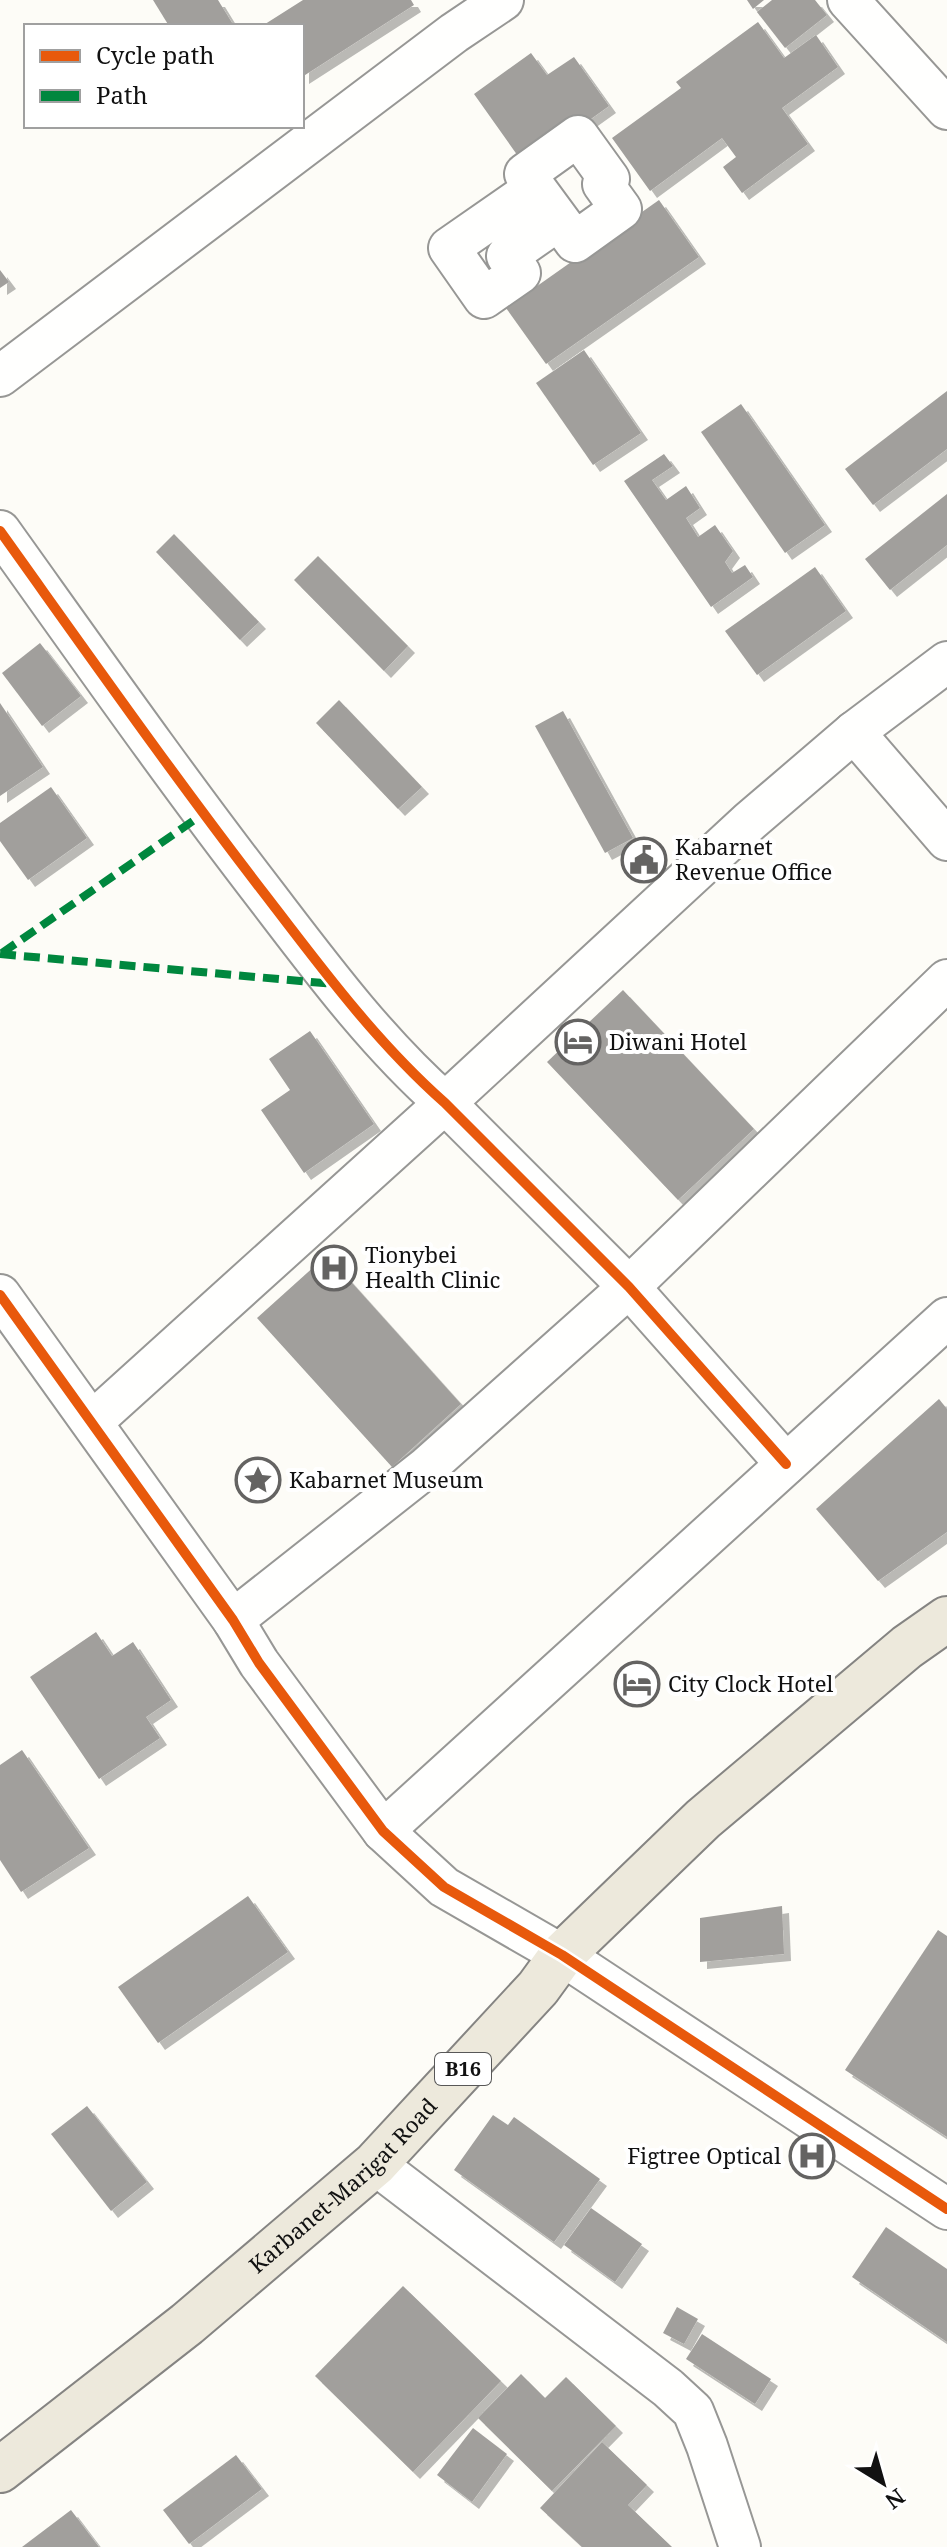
<svg xmlns="http://www.w3.org/2000/svg" width="947" height="2547" font-family="'Noto Serif',serif">
<style>
.building{fill:#a19f9c;filter:url(#shadow)}
.lines{fill:none;stroke-linecap:round;stroke-linejoin:round}
.minor-casing{stroke:#979795;stroke-width:44}
.primary-casing{stroke:#858482;stroke-width:48}
.minor{stroke:#fffffe;stroke-width:40}
.primary{stroke:#ede9dc;stroke-width:44}
.quiet{stroke:#00873e;stroke-width:8;stroke-dasharray:16 8;stroke-linecap:butt}
.cycleway-casing{stroke:#fff;stroke-width:15}
.cycleway{stroke:#e8590c;stroke-width:10}
.labels{text-anchor:middle;stroke-width:8;stroke-linejoin:round;paint-order:stroke}
.shield{fill:#fff;stroke:#585858;stroke-width:2}
.shield-label{font-size:20px;font-weight:bold;fill:#111}
.poi-label{font-size:22px;fill:#111;stroke:#fff;text-anchor:start}
.street-label{font-size:22px;fill:#111;stroke:#fff}
</style>
<defs>
<filter id="shadow"><feDropShadow dx="7" dy="7" stdDeviation="0" flood-color="#0004"/></filter>
</defs>
<rect width="100%" height="100%" fill="#fdfcf7"/>
<g class="building">
<polygon points="153,0 218,0 234,26 169,26"/>
<polygon points="303,0 411,0 414,5 302,77 302,26 262,26"/>
<polygon points="747,0 764,0 753,9"/>
<polygon points="772,0 815,0 827,15 785,48 757,12"/>
<polygon points="758,22 784,58 816,35 838,67 782,108 808,144 742,193 723,167 736,157 722,138 650,191 612,138 681,88 676,82"/>
<polygon points="531,53 547,75 574,57 609,106 525,166 474,94"/>
<polygon points="659,200 699,257 546,364 506,308"/>
<polygon points="0,270 9,282 0,288"/>
<polygon points="584,350 641,433 593,465 536,383"/>
<polygon points="947,391 947,449 873,505 845,469"/>
<polygon points="741,404 825,525 785,553 701,432"/>
<polygon points="664,454 673,466 652,480 666,500 686,486 700,508 686,518 698,537 715,525 733,551 725,562 732,573 745,565 753,577 711,607 624,481"/>
<polygon points="947,494 947,545 890,590 865,559"/>
<polygon points="174,534 259,622 240,640 156,552"/>
<polygon points="318,556 408,646 384,671 294,580"/>
<polygon points="815,567 846,611 757,675 725,631"/>
<polygon points="40,643 81,696 42,726 2,673"/>
<polygon points="339,700 422,787 398,809 316,723"/>
<polygon points="0,703 43,767 0,796"/>
<polygon points="563,711 633,838 605,853 535,726"/>
<polygon points="51,787 87,838 28,880 0,841 0,823"/>
<polygon points="623,990 754,1129 678,1200 547,1062"/>
<polygon points="310,1031 374,1124 304,1173 261,1110 290,1090 269,1059"/>
<polygon points="327,1255 461,1404 392,1467 257,1318"/>
<polygon points="939,1399 947,1409 947,1532 878,1581 816,1509"/>
<polygon points="96,1632 112,1656 133,1642 171,1700 146,1717 160,1738 99,1779 30,1677"/>
<polygon points="22,1750 89,1848 21,1892 0,1860 0,1765"/>
<polygon points="248,1896 288,1952 158,2043 118,1987"/>
<polygon points="782,1906 784,1954 700,1962 700,1918"/>
<polygon points="938,1930 947,1936 947,2137 845,2070"/>
<polygon points="87,2106 147,2182 111,2211 51,2134"/>
<polygon points="493,2115 508,2125 514,2117 600,2179 554,2242 454,2170"/>
<polygon points="591,2208 642,2244 615,2282 564,2245"/>
<polygon points="886,2227 947,2269 947,2342 852,2277"/>
<polygon points="403,2286 501,2381 413,2472 315,2376"/>
<polygon points="677,2307 698,2319 684,2344 663,2333"/>
<polygon points="702,2334 771,2379 755,2404 686,2359"/>
<polygon points="521,2374 545,2398 566,2377 616,2426 552,2491 478,2418"/>
<polygon points="473,2428 507,2454 472,2502 437,2475"/>
<polygon points="602,2442 647,2485 628,2505 672,2547 582,2547 540,2508"/>
<polygon points="236,2455 262,2489 189,2544 163,2510"/>
<polygon points="71,2510 99,2547 22,2547"/>
</g>
<g class="lines">
<g class="minor-casing">
<g id="minor">
<polyline points="848,0 947,109"/>
<polygon points="578,136 609,179 603,184 621,209 575,242 525,174"/>
<polygon points="528,193 550,226 507,256 520,273 484,298 449,248"/>
<polyline points="0,376 454,33 503,0"/>
<path d="M0,531C88,654 175,778 267,897C322,969 377,1043 445,1103L629,1287L786,1464"/>
<polyline points="854,732 947,840"/>
<polyline points="0,1295 233,1620 259,1663 383,1831 444,1887 562,1955 947,2209"/>
<polyline points="92,1422 445,1103 750,821 854,732 947,662"/>
<polyline points="233,1620 427,1467 629,1287 947,980"/>
<polyline points="383,1831 947,1318"/>
<polyline points="375,2164 668,2388 693,2411 707,2446 740,2547"/>
</g>
</g>
<g class="primary-casing">
<g id="primary">
<path id="s1" d="M0,2470L187,2324L375,2164L538,1988L562,1955L703,1819L907,1647L947,1619"/>
</g>
</g>
<use href="#minor" class="minor"/>
<use href="#primary" class="primary"/>
<g class="quiet">
<polyline points="2,953 203,814"/>
<polyline points="0,954 334,984"/>
</g>
<g class="cycleway-casing">
<g id="cycleway">
<path d="M0,531C88,654 175,778 267,897C322,969 377,1043 445,1103L629,1287L786,1464"/>
<polyline points="0,1295 233,1620 259,1663 383,1831 444,1887 562,1955 947,2209"/>
</g>
</g>
<use href="#cycleway" class="cycleway"/>
</g>
<defs>
<g id="civic-ring" transform="scale(2.3)"><circle r="9.5" fill="#fff" stroke="#646362" stroke-width="1.5"/><path d="M-.6-6.5H3V-4.5H.6V-3L4-1V1h2V6H-6V1h2V-1L-.6-3ZM-1.2 2.5V6h2.4V2.5Z" fill="#646362"/></g>
<g id="hotel-ring" transform="scale(2.3)"><circle r="9.5" fill="#fff" stroke="#646362" stroke-width="1.5"/><path d="M-6-4.5h1.5V1H6V5H4.5V3h-9V5H-6ZM-4 0a1.8 1.8 0 1 1 3.6 0ZM.5 0V-2.5h3Q6-2.5 6 0Z" fill="#646362"/></g>
<g id="hospital-ring" transform="scale(2.3)"><circle r="9.5" fill="#fff" stroke="#646362" stroke-width="1.5"/><path d="M-5-5h3v3.5h4V-5h3V5h-3V1.5h-4V5h-3Z" fill="#646362"/></g>
<g id="sight-ring" transform="scale(2.3)"><circle r="9.5" fill="#fff" stroke="#646362" stroke-width="1.5"/><path d="M0-6L1.8-2.2L6-1.7L2.9 1.2L3.7 5.4L0 3.3L-3.7 5.4L-2.9 1.2L-6-1.7L-1.8-2.2Z" fill="#646362"/></g>
</defs>
<g fill-rule="evenodd">
<use href="#civic-ring" x="644" y="860"/>
<use href="#hotel-ring" x="578" y="1042"/>
<use href="#hospital-ring" x="334" y="1268"/>
<use href="#sight-ring" x="258" y="1480"/>
<use href="#hotel-ring" x="637" y="1684"/>
<use href="#hospital-ring" x="812" y="2156"/>
</g>
<g class="labels">
<rect class="shield" x="435" y="2053" width="56" height="32" rx="6"/>
<g class="shield-label">
<text x="463" y="2076">B16</text>
</g>
<g class="poi-label">
<text x="675" y="855">Kabarnet<tspan x="675" dy="25">Revenue Office</tspan></text>
<text x="609" y="1050">Diwani Hotel</text>
<text x="365" y="1263">Tionybei<tspan x="365" dy="25">Health Clinic</tspan></text>
<text x="289" y="1488">Kabarnet Museum</text>
<text x="668" y="1692">City Clock Hotel</text>
<text x="781" y="2164" text-anchor="end">Figtree Optical</text>
</g>
<g class="street-label">
<text dy="8" stroke="none"><textPath href="#s1" startOffset="446">Karbanet-Marigat Road</textPath></text>
</g>
</g>
<rect x="24" y="24" width="280" height="104" fill="#ffffff" stroke="#a0a0a0" stroke-width="2"/>
<rect x="40" y="50" width="40" height="12" fill="#e8590c" stroke="#a0a0a0" stroke-width="2"/>
<text x="96" y="64" font-size="24" fill="#111111">Cycle path</text>
<rect x="40" y="90" width="40" height="12" fill="#00873e" stroke="#a0a0a0" stroke-width="2"/>
<text x="96" y="104" font-size="24" fill="#111111">Path</text>
<g transform="translate(883 2483) rotate(143)" stroke="#ffffff" stroke-width="6" paint-order="stroke">
<path d="M0-6L14 30L0 20L-14 30Z" fill="#111111"/>
<text y="-12" font-size="22" font-weight="bold" text-anchor="middle" fill="#111111">N</text>
</g>
</svg>
